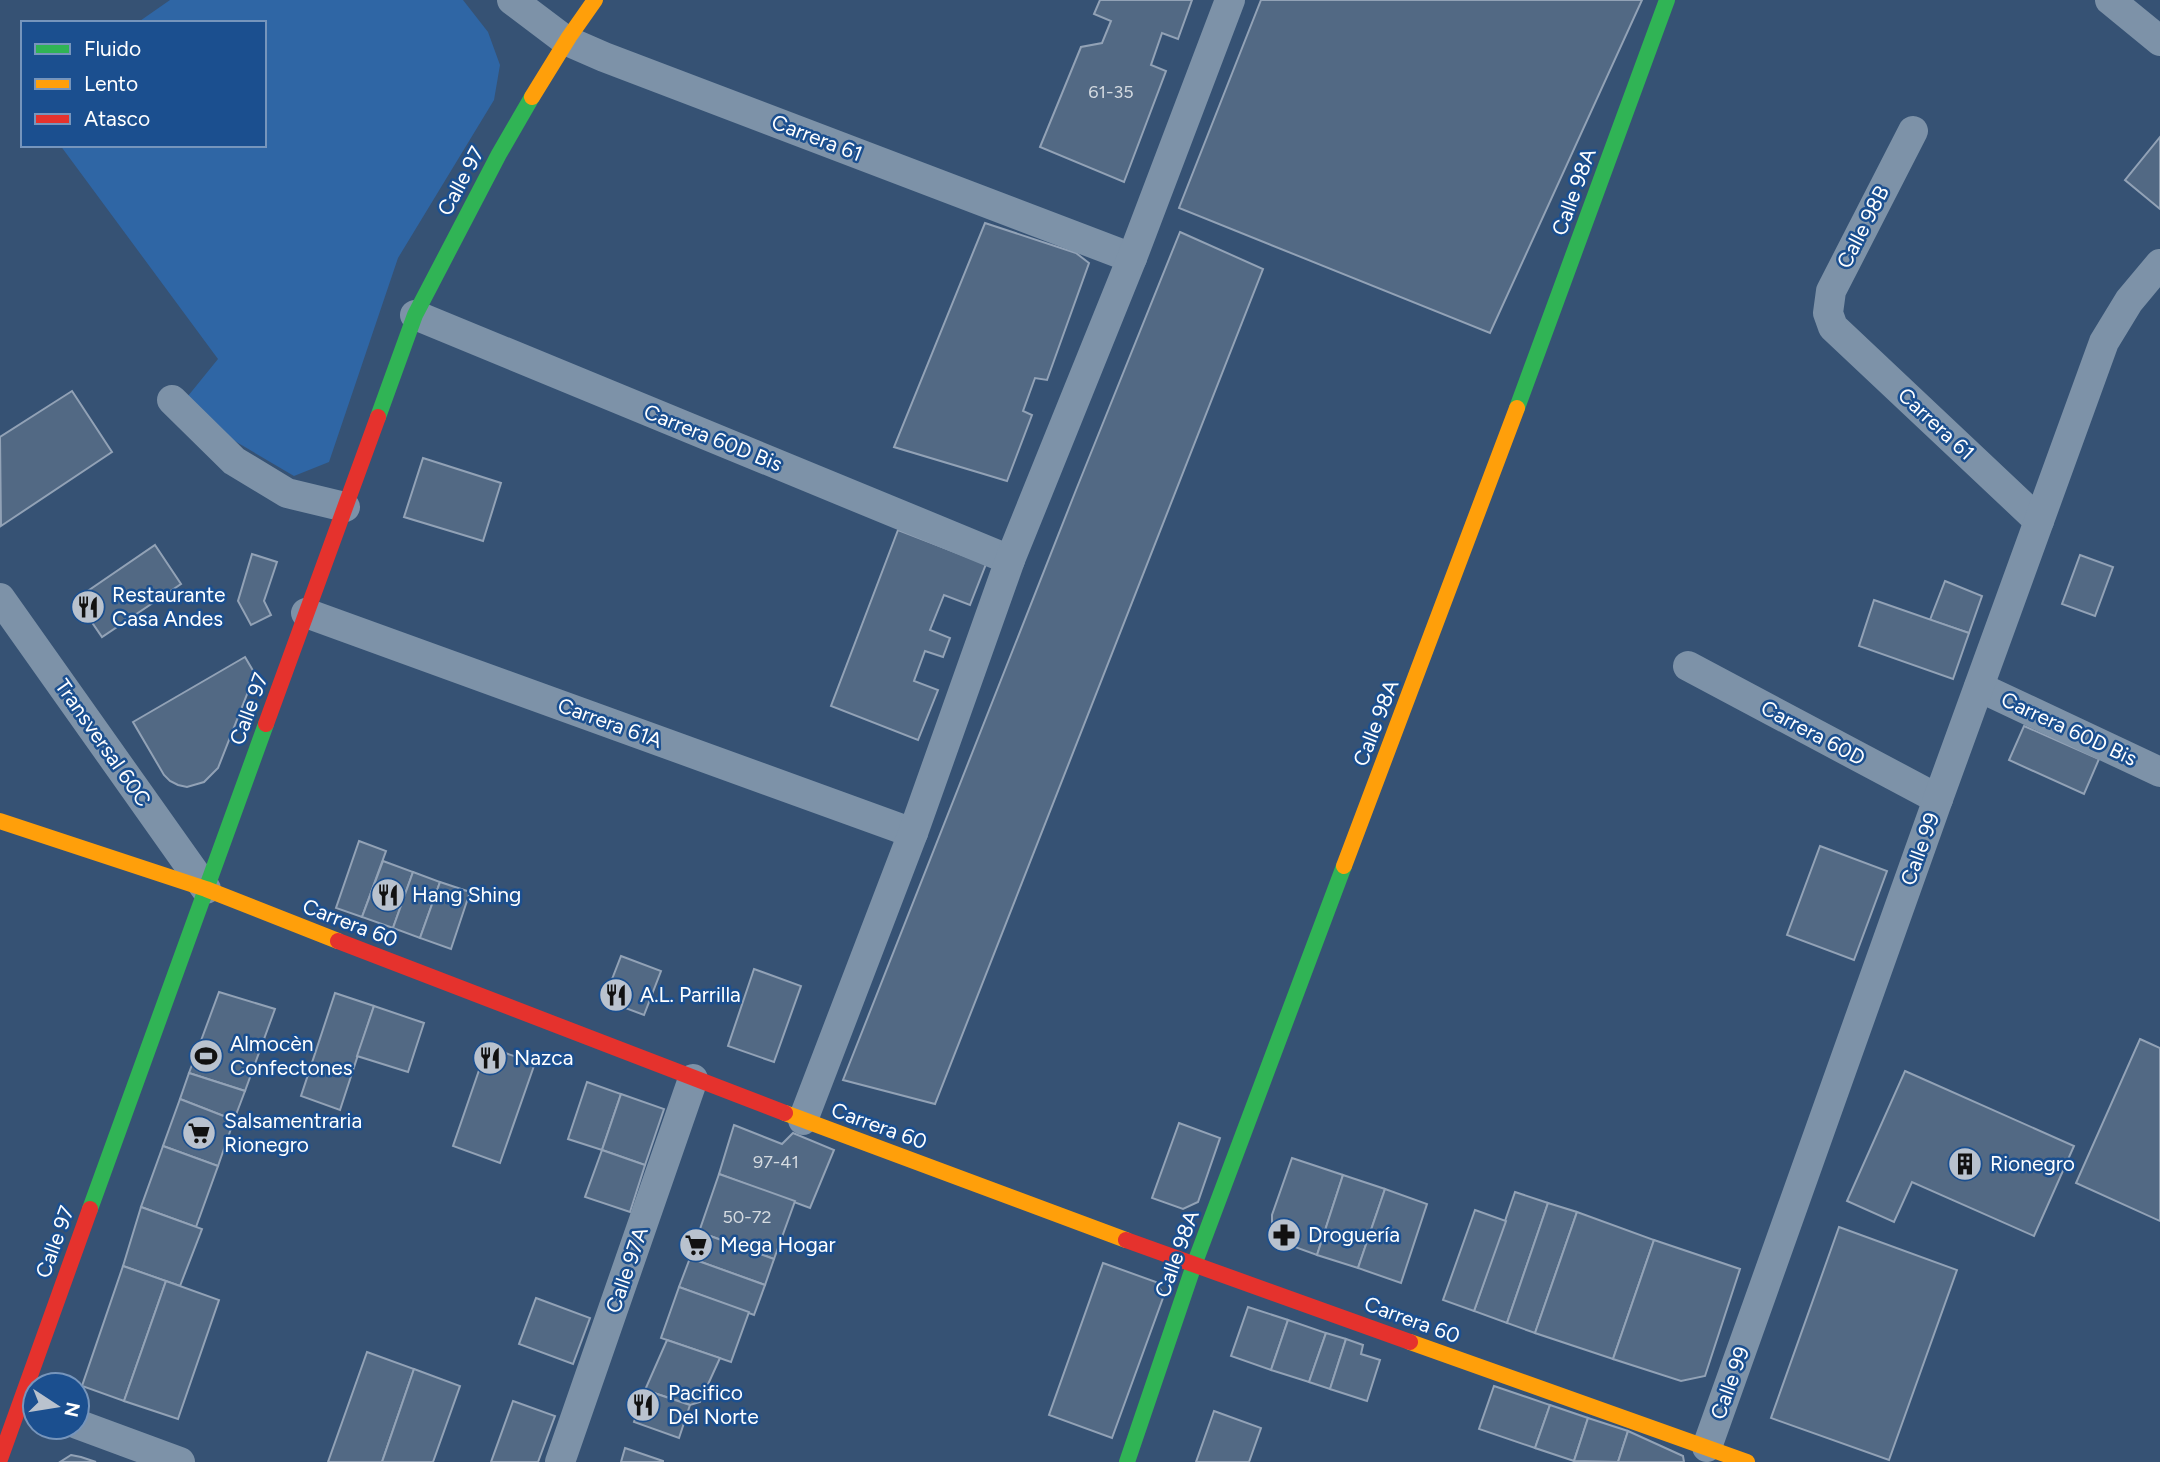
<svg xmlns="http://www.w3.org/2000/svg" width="2160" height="1462" font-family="Figtree,sans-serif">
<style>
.green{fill:#2f66a5}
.building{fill:#526984;stroke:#92a2b6;stroke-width:2}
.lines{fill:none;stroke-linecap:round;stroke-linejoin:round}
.street{stroke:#7d92a8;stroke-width:30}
.fast{stroke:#30b455;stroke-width:16}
.slow{stroke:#ff9f0a;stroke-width:16}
.jam{stroke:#e5322d;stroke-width:16}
.labels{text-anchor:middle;stroke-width:5;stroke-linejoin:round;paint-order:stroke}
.number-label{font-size:18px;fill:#d4dae0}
.street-label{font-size:21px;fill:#fff;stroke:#1b4f8f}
.poi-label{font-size:21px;fill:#fff;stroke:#1b4f8f;text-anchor:start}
</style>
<rect width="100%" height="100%" fill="#365274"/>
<polygon class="green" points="170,0 463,0 488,32 500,65 494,100 398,258 329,462 294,476 233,440 188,396 218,359 60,145 264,145 264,23 137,23"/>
<g class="building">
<polygon points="1100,0 1192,0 1178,39 1162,33 1151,65 1166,71 1124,182 1040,147 1081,47 1102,43 1111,21 1094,14"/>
<polygon points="1261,0 1642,0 1490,333 1179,208"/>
<polygon points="2160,137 2160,209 2125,180"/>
<polygon points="985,223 1076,253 1089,263 1047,380 1035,378 1023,411 1032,415 1007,481 894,447"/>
<polygon points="1180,232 1263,269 935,1104 843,1080 1076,490"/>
<polygon points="72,391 112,452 1,526 0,437"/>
<polygon points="423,458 501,483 483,541 404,517"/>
<polygon points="898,530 986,564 970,605 944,595 930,630 950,638 943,657 925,651 914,681 938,690 918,740 831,706"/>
<polygon points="155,545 181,584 102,637 76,599"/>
<polygon points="252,554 277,562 264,601 271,615 251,625 238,601"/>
<polygon points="2080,555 2113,567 2095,616 2062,604"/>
<polygon points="1945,581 1982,596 1969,633 1930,620"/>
<polygon points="1874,600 1969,633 1953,679 1859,646"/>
<polygon points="245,657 255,674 218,768 204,782 187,787 178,785 170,781 164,775 133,722"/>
<polygon points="2024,726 2099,759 2084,794 2009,760"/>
<polygon points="359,841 386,851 362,917 336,908"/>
<polygon points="1820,846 1887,871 1854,960 1787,935"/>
<polygon points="383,861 413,872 393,928 362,917"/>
<polygon points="413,872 440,882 420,938 393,928"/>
<polygon points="440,882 470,892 451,949 420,938"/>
<polygon points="621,956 661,971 644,1015 604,1000"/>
<polygon points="754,969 801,986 774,1062 728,1046"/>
<polygon points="219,992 275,1009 245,1091 189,1073"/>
<polygon points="335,993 374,1006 340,1110 301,1096"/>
<polygon points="374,1006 424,1023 408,1072 357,1056"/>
<polygon points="2140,1039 2160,1048 2160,1221 2076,1183"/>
<polygon points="487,1047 535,1063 500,1163 453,1146"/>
<polygon points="1905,1071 2074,1146 2034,1236 1912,1182 1894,1222 1847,1201"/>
<polygon points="189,1073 245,1091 234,1120 180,1099"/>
<polygon points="587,1082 621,1094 602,1150 568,1139"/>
<polygon points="621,1094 664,1109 645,1165 602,1150"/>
<polygon points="180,1099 234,1120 218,1166 163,1146"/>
<polygon points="1179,1123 1220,1138 1198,1202 1183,1209 1152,1198"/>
<polygon points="734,1125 782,1144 793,1133 834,1150 810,1208 719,1174"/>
<polygon points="163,1146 218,1166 196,1227 141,1207"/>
<polygon points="602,1150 645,1165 630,1212 585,1197"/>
<polygon points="1292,1158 1343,1175 1317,1255 1281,1242 1272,1226 1272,1215"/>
<polygon points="719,1174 795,1201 774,1259 699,1232"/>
<polygon points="1343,1175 1385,1189 1358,1268 1317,1255"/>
<polygon points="1385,1189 1427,1204 1401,1283 1358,1268"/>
<polygon points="1515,1192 1548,1203 1507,1323 1474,1311"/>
<polygon points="1548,1203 1577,1212 1535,1333 1507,1323"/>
<polygon points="141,1207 202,1229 180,1286 123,1266"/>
<polygon points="1475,1210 1506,1221 1474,1311 1443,1300"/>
<polygon points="1577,1212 1654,1240 1613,1359 1535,1333"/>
<polygon points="1839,1227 1957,1270 1889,1460 1771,1418"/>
<polygon points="699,1232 774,1259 765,1285 690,1258"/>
<polygon points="1654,1240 1740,1269 1705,1376 1681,1381 1613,1359"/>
<polygon points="690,1258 765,1285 754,1315 679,1287"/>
<polygon points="1103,1263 1156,1282 1164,1295 1112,1438 1049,1415"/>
<polygon points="123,1266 166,1281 124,1401 82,1386"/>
<polygon points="166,1281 219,1300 178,1419 124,1401"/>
<polygon points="679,1287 749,1312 731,1362 661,1338"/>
<polygon points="536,1298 590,1318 573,1364 519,1344"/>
<polygon points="1248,1307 1288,1320 1271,1370 1231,1356"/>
<polygon points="1288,1320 1326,1333 1309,1382 1271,1370"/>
<polygon points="1326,1333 1346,1339 1330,1389 1309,1382"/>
<polygon points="1346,1339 1363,1345 1361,1354 1380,1360 1367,1401 1330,1389"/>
<polygon points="667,1340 720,1358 700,1402 690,1405 645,1390"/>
<polygon points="367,1352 414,1369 382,1462 328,1462"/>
<polygon points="414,1369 460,1386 433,1462 382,1462"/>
<polygon points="1494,1386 1550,1405 1535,1448 1479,1429"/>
<polygon points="645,1390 690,1405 679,1438 634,1422"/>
<polygon points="513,1401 555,1416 538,1462 491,1462"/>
<polygon points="1550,1405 1588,1418 1574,1461 1535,1448"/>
<polygon points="1214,1411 1261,1428 1249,1462 1196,1462"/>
<polygon points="1588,1418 1628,1431 1618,1462 1574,1461"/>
<polygon points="1628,1431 1683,1456 1684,1462 1618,1462"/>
<polygon points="625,1448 663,1461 663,1462 621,1462"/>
<polygon points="71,1455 81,1457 96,1462 60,1462"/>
</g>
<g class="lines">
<g class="street">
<polyline points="512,0 565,40 604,57 1132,258"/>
<polyline points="2110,0 2160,41"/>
<polyline points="1913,131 1831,291 1828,313 1833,327 2039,521"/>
<polyline points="415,315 1010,560"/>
<polyline points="172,400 234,461 287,493 345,507"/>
<polyline points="0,598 206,889"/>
<polyline points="306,613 913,833"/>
<polyline points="1688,666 1938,799"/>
<polyline points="1979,687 2160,772"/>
<polyline points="803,1120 913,833 1010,560 1132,258 1230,0"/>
<polyline points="77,1424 180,1462"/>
<polyline points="1707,1447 1938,799 2104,342 2129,301 2160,264"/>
<polyline points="560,1462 693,1079"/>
</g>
<g class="fast">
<polyline points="1517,408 1667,0"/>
<polyline points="378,417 415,315 499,154 532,97"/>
<polyline points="90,1209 266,724"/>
<polyline points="1127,1462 1194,1265 1344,866"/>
</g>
<g class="slow">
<polyline points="532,97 569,37 595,0"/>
<polyline points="0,821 206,889 338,941"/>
<polyline points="1344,866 1517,408"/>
<polyline points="785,1113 1126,1240"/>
<polyline points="1410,1342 1747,1462"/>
</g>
<g class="jam">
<polyline points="266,724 378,417"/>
<polyline points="338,941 785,1113"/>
<polyline points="1126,1240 1410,1342"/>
<polyline points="0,1459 90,1209"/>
</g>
</g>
<defs>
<g id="restaurant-disc" transform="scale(1.75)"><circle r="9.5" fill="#b9c2ce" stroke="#1b4f8f"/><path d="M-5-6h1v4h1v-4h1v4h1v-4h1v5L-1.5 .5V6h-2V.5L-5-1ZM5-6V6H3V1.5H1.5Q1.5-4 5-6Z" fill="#111"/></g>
<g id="stadium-disc" transform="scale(1.75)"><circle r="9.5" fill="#b9c2ce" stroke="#1b4f8f"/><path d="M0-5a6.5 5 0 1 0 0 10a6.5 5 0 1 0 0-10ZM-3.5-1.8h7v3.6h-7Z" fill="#111"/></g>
<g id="supermarket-disc" transform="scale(1.75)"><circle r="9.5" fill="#b9c2ce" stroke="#1b4f8f"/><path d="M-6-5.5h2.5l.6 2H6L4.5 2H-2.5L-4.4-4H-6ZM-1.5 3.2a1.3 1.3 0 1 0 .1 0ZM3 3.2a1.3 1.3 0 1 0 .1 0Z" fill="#111"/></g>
<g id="building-disc" transform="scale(1.75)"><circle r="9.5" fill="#b9c2ce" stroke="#1b4f8f"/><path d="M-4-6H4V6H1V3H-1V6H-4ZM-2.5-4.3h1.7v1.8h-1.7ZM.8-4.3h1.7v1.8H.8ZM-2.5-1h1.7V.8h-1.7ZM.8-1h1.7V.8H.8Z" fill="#111"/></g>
<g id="pharmacy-disc" transform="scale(1.75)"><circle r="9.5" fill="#b9c2ce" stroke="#1b4f8f"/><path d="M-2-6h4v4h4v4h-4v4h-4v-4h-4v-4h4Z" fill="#111"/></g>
</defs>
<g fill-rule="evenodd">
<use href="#restaurant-disc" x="88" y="607"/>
<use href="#restaurant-disc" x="388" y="895"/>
<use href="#restaurant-disc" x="616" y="995"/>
<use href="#stadium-disc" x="206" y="1056"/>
<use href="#restaurant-disc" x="490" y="1058"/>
<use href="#supermarket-disc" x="199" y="1133"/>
<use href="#building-disc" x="1965" y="1164"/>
<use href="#pharmacy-disc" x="1284" y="1235"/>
<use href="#supermarket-disc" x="696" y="1245"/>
<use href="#restaurant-disc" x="643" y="1405"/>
</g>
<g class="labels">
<g class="number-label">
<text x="1111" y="98">61-35</text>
<text x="776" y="1168">97-41</text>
<text x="747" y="1223">50-72</text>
</g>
<g class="street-label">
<text transform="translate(817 138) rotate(21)" y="7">Carrera 61</text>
<text transform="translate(461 181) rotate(-62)" y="7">Calle 97</text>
<text transform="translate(1574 192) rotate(-70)" y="7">Calle 98A</text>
<text transform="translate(1863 227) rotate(-63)" y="7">Calle 98B</text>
<text transform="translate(1936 424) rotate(43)" y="7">Carrera 61</text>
<text transform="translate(713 438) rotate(22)" y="7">Carrera 60D Bis</text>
<text transform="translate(249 709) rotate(-70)" y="7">Calle 97</text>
<text transform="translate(610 723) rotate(20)" y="7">Carrera 61A</text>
<text transform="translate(1376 723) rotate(-69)" y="7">Calle 98A</text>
<text transform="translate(2069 729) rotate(25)" y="7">Carrera 60D Bis</text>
<text transform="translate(1813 733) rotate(28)" y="7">Carrera 60D</text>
<text transform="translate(103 743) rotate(55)" y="7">Transversal 60C</text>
<text transform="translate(1920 849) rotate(-70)" y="7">Calle 99</text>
<text transform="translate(350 923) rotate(21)" y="7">Carrera 60</text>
<text transform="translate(879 1126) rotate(20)" y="7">Carrera 60</text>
<text transform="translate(55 1242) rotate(-70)" y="7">Calle 97</text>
<text transform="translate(1177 1254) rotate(-70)" y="7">Calle 98A</text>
<text transform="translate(627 1270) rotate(-71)" y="7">Calle 97A</text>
<text transform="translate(1412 1320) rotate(20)" y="7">Carrera 60</text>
<text transform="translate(1730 1383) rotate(-70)" y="7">Calle 99</text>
</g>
<g class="poi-label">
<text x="112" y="602">Restaurante<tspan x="112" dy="24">Casa Andes</tspan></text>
<text x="412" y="902">Hang Shing</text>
<text x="640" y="1002">A.L. Parrilla</text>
<text x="230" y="1051">Almocèn<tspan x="230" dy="24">Confectones</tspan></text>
<text x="514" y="1065">Nazca</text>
<text x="224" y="1128">Salsamentraria<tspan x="224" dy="24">Rionegro</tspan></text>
<text x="1990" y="1171">Rionegro</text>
<text x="1308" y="1242">Droguería</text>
<text x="720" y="1252">Mega Hogar</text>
<text x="668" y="1400">Pacifico<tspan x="668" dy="24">Del Norte</tspan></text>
</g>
</g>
<rect x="21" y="21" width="245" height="126" fill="#1b4f8f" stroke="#7695bc" stroke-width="2"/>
<rect x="35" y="44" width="35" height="10" fill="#30b455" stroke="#7695bc" stroke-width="2"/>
<text x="84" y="56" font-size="21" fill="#ffffff">Fluido</text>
<rect x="35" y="79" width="35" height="10" fill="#ff9f0a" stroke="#7695bc" stroke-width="2"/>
<text x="84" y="91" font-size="21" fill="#ffffff">Lento</text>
<rect x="35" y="114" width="35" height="10" fill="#e5322d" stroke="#7695bc" stroke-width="2"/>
<text x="84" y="126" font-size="21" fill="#ffffff">Atasco</text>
<g transform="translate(56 1406) rotate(102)"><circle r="33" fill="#1b4f8f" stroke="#7695bc" stroke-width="2"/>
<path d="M0-5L12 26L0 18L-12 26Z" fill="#b9c2ce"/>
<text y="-10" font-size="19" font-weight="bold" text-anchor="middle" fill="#ffffff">N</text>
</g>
</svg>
